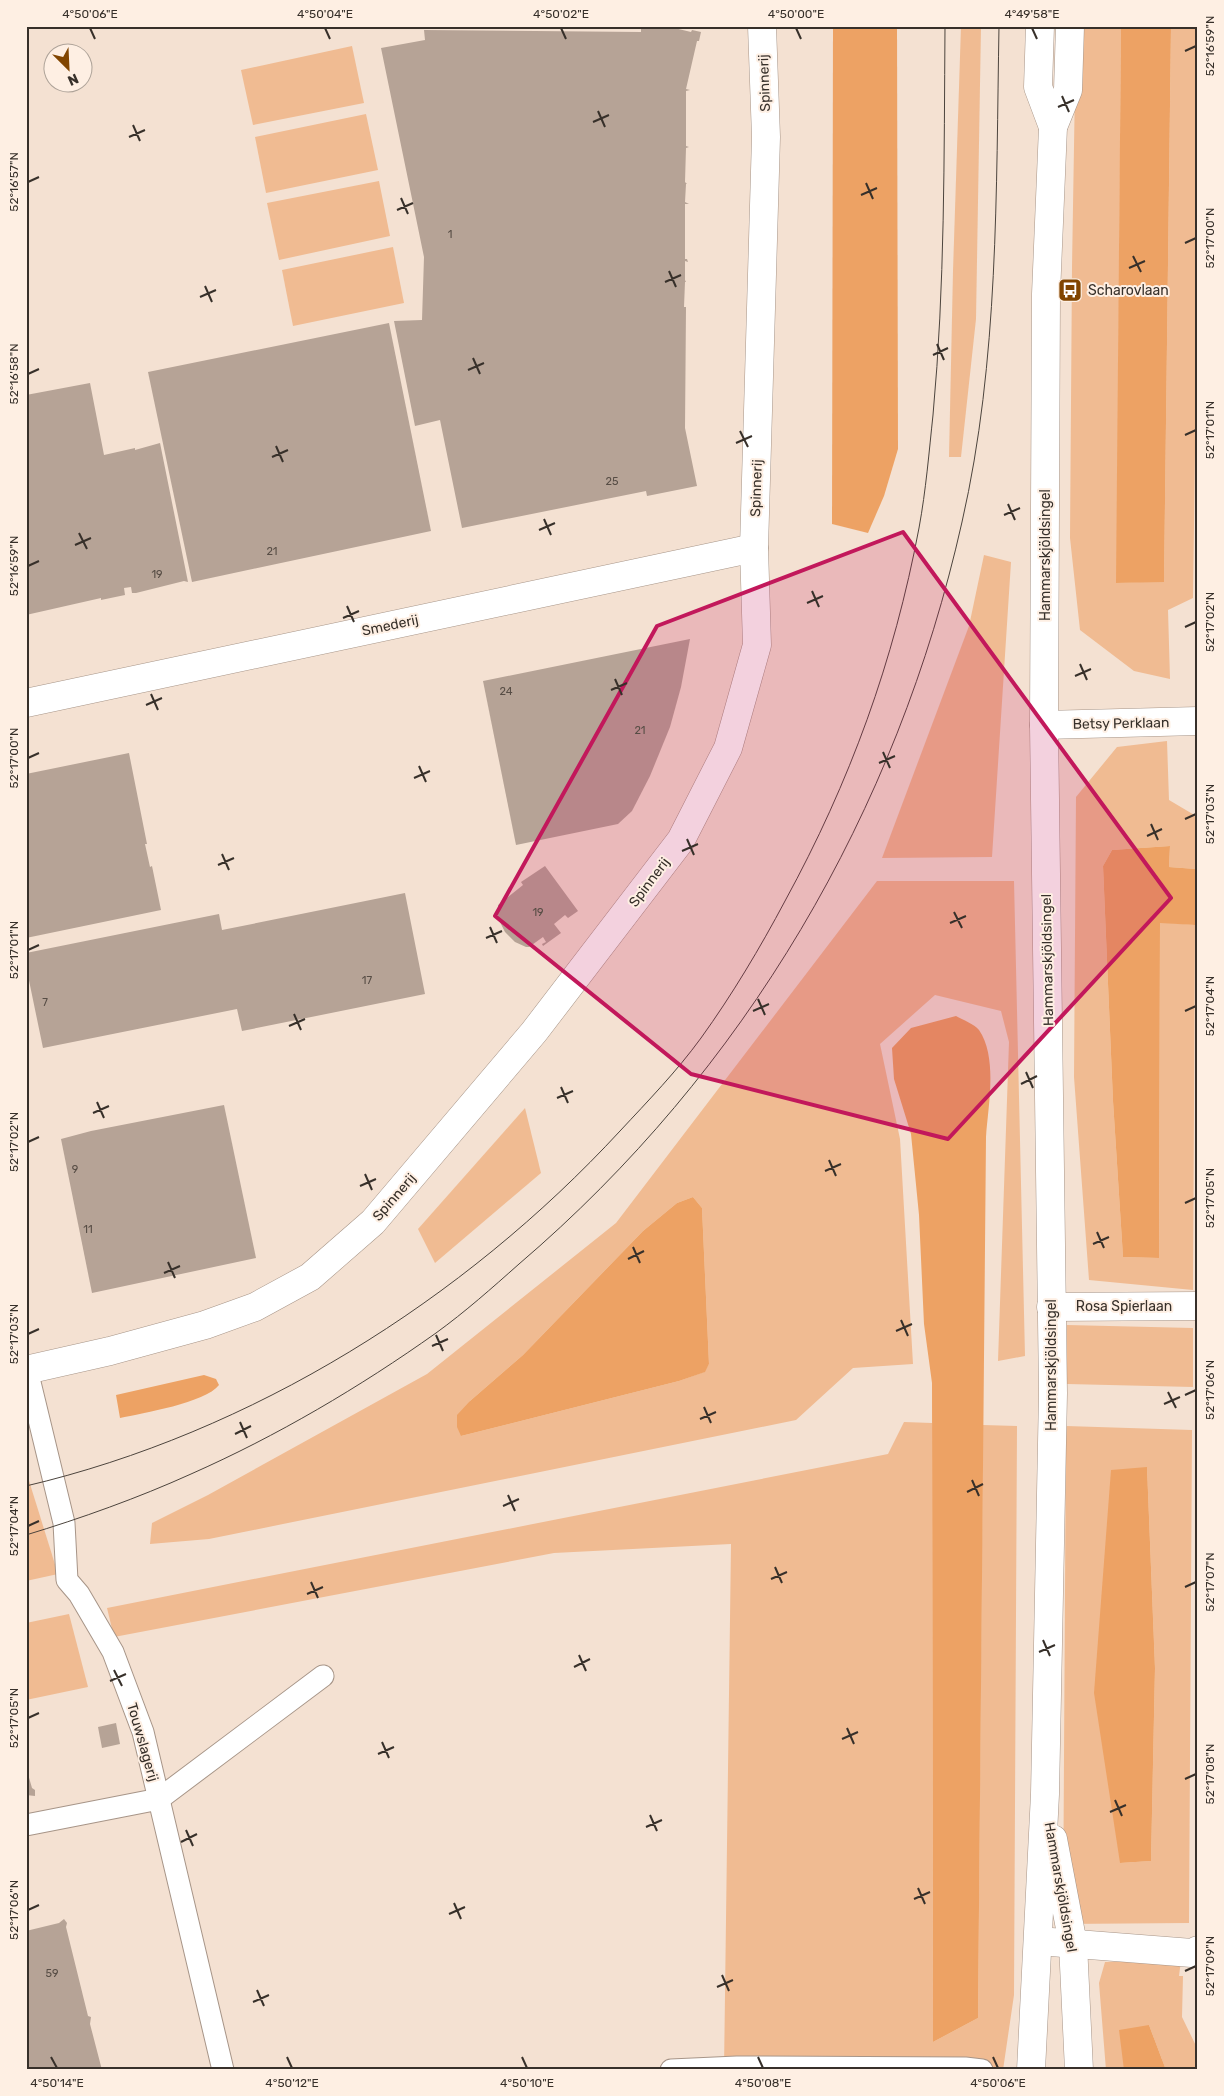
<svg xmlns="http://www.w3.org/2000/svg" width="1224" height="2096" font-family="Rubik,sans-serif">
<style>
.green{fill:#f0bb92;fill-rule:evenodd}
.water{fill:#eda264}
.building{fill:#b6a396}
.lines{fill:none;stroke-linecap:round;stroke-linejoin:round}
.service-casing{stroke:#a79588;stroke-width:23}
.minor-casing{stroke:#a79588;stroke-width:29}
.tertiary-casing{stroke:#a79588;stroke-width:29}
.service{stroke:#fff;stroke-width:21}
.minor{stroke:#fff;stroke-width:28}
.tertiary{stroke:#fff;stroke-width:28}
.tram{stroke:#4c443d;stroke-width:1}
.marked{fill:#c2185b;fill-opacity:0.2;stroke:#c2185b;stroke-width:4;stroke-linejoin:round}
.ticks{fill:none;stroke:#37302a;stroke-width:2}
.labels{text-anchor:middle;stroke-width:4;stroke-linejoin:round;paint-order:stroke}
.number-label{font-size:11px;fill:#574d45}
.street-label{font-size:14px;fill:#37302a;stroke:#feefe3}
.poi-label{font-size:14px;fill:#37302a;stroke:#feefe3;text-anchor:start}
.neatline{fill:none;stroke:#37302a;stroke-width:2}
.ticks-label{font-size:12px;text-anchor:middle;fill:#37302a}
</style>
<rect width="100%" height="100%" fill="#f4e1d2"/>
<g class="green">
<polygon points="961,26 981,26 976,319 961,457 949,457 953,271"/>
<polygon points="1076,26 1121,26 1117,583 1164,581 1171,26 1198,26 1198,235 1193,598 1168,610 1170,679 1134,671 1080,630 1070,538 1072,267"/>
<polygon points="352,46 364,103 253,125 241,70"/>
<polygon points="366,114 378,170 266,193 255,137"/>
<polygon points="379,181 390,236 279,260 267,203"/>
<polygon points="393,247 404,303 293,326 282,270"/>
<polygon points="984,555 1011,562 992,857 882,858 969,626"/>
<polygon points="1167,741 1169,800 1196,816 1196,869 1169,867 1170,846 1112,850 1103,866 1113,1101 1123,1257 1159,1258 1160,922 1195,925 1193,1290 1089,1280 1074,1077 1076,797 1117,747"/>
<path d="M877,881H1014L1025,1356L998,1361L1009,1042L1001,1011L935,995L880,1044L900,1139L913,1364L853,1368L796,1420L209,1539L150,1544L152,1523L208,1495L427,1374L616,1223ZM693,1197L702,1208L709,1364L704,1372L679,1381L461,1436L470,1401L523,1355L643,1231L677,1203Z"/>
<polygon points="525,1108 541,1173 435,1263 418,1229"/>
<polygon points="1067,1325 1193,1328 1193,1387 1067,1384"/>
<polygon points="904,1422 932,1423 933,2042 978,2018 983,1425 1017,1426 1014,1995 1003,2070 724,2070 731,1544 554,1553 114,1637 107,1608 888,1454"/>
<path d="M1066,1426L1192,1430L1189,1923L1063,1924ZM1147,1467L1155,1668L1151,1861L1120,1863Z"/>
<polygon points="26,1471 58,1574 26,1581"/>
<polygon points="69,1614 88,1687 26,1700 26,1623"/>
<polygon points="1181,1960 1179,1976 1183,1976 1182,2017 1198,2050 1198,2070 1166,2070 1149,2025 1124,2070 1106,2070 1099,1983 1105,1962"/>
</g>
<g class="water">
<polygon points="833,26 897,26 898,449 884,496 868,533 832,524"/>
<polygon points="1121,26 1171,26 1164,582 1116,583"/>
<polygon points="1170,846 1169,867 1196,869 1195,925 1160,923 1159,1258 1123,1257 1113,1101 1103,866 1112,850"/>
<path d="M956,1016C963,1020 974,1024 979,1030C998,1058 988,1106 986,1137L978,2018L933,2042L932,1383L924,1324L919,1215L911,1134L894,1079L892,1048L911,1028Z"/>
<polygon points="693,1197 702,1208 709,1364 705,1372 679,1381 461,1436 457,1427 457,1415 470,1401 523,1355 643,1231 677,1203"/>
<path d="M204,1375L216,1379L219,1385C205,1403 143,1413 120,1418L116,1395Z"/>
<polygon points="1147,1467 1155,1668 1151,1861 1120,1863 1094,1693 1111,1470"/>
<polygon points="1149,2025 1166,2070 1124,2070 1119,2030"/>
</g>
<g class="building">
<polygon points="641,26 666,26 691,32 692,30 701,32 699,41 697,41 686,89 690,90 686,91 686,146 689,147 686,148 685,182 687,184 686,184 685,202 689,204 685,204 685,259 687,259 688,262 685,261 685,280 686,282 685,282 684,307 686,307 685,428 697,486 647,496 646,491 462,528 440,420 415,426 394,321 422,320 424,257 381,48 425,40 424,30 641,32"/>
<polygon points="389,323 431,531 192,582 148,372"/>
<polygon points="90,383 104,455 135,448 135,450 160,443 188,582 184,581 136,593 132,593 131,587 124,588 125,595 101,600 101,598 26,615 26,395"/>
<polygon points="690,639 681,687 670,727 650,776 632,811 618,824 516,845 483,681"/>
<polygon points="129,753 147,844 145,844 150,867 152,866 161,910 26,938 26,774"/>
<polygon points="545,866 578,911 568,918 565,915 554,924 561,933 543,946 542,944 546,942 543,937 529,947 526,947 515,942 505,932 498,918 498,905 523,885 521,882"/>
<polygon points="405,893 425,994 242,1031 237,1009 43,1048 26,966 26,953 219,914 222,930"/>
<polygon points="224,1105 256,1258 92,1293 61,1139 91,1131"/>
<polygon points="116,1723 120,1744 102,1748 98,1727"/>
<polygon points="26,1767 32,1788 35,1790 35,1796 26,1795"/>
<polygon points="64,1919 67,1923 66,1927 88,2016 91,2017 90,2024 102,2070 26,2070 26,1931 59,1923"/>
</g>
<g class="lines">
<g class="service-casing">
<g id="service">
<polyline points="27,1370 64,1523 67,1580 79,1594 113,1652 143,1732 223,2070"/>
<polyline points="26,1825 159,1799 323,1676"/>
<polyline points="671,2070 737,2067 965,2068 982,2070"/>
</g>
</g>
<g class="minor-casing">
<g id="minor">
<polyline points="26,703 754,548"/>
<polyline points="1044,725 1198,721"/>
<polyline points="1051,1307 1198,1306"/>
<polyline points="26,1370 110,1351 205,1325 255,1307 310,1277 373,1222 534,1032 681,840 728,748 757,645 754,548 766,137 762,26"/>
<polyline points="1038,1941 1192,1953 1198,1950"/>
</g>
</g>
<g class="tertiary-casing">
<g id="tertiary">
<polyline points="1040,26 1038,87 1053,127"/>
<polyline points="1053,1839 1073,1944 1079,2070"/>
<polyline points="1031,2070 1045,1794 1053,1393 1044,725 1046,294 1053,127 1068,90 1070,26"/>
</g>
</g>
<use href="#service" class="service"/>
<use href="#minor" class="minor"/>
<use href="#tertiary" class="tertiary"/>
<g class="tram">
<path d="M26,1486C252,1433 464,1300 620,1131C648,1101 677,1071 701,1038C732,995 760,948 785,901C850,782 894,661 919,528C926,490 929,452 933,415C945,286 944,156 945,26"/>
<path d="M26,1535C82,1518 138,1498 191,1474C277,1436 360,1387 436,1333C465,1312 492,1288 519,1264C745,1071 897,812 962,522C999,360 996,192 999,26"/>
</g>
</g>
<path class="marked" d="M903,532L1171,898L948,1139L691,1074L495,916L657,626Z"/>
<path class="ticks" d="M90,28L95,39M325,28L330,39M561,28L566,39M796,28L801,39M1032,28L1037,39M1185,51L1196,46M1062,96L1069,112M1058,107L1074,100M598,111L605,127M593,122L609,115M133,125L140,141M129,137L145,130M28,182L39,177M866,183L873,199M861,195L877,188M401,198L408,214M397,210L413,203M1185,243L1196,238M1133,256L1141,272M1129,268L1145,261M669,271L676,287M665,282L681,275M205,286L212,302M200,297L216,290M937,344L944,360M933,355L948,348M473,358L480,374M468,370L484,363M28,374L39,369M740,431L748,447M1185,435L1196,430M736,443L752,436M276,446L283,462M272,457L288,450M1008,504L1015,520M1004,515L1020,508M544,519L551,535M539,530L555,523M79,533L87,549M75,545L91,538M28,566L39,561M812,591L819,607M807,603L823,596M347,606L354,622M343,618L359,611M1185,627L1196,622M1080,664L1087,680M1075,676L1091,669M615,679L622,695M611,690L627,683M151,694L158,710M146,705L162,698M883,752L890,768M28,758L39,753M879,763L895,756M419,766L426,782M414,778L430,771M1185,819L1196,814M1151,824L1158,840M1147,836L1162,829M687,839L694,855M682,851L698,844M222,854L229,870M218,865L234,858M954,912L962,928M950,923L966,916M490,927L497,943M486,938L502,931M28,950L39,945M758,999L765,1015M753,1011L769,1004M1185,1011L1196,1006M294,1014L301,1030M289,1026L305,1019M1026,1072L1033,1088M1021,1084L1037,1076M561,1087L568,1103M557,1098L573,1091M97,1102L104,1118M93,1113L109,1106M28,1142L39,1137M829,1160L836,1176M825,1171L841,1164M365,1174L372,1190M360,1186L376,1179M1185,1203L1196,1198M1097,1232L1104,1248M1093,1244L1109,1237M633,1247L640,1263M628,1259L644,1251M168,1262L175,1278M164,1273L180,1266M901,1320L908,1336M896,1331L912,1324M28,1334L39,1329M436,1335L443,1351M432,1346L448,1339M1168,1392L1176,1408M1185,1395L1196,1390M1164,1404L1180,1397M704,1407L711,1423M700,1419L716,1412M240,1422L247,1438M235,1434L251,1426M972,1480L979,1496M967,1492L983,1484M508,1495L515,1511M503,1506L519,1499M28,1526L39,1521M775,1567L782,1583M771,1579L787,1572M311,1582L318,1598M1185,1587L1196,1582M307,1594L323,1587M1043,1640L1050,1656M1039,1652L1055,1645M579,1655L586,1671M574,1667L590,1659M114,1670L122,1686M110,1681L126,1674M28,1718L39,1713M847,1728L854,1744M842,1739L858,1732M382,1742L389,1758M378,1754L394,1747M1185,1779L1196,1774M1115,1800L1122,1816M1110,1812L1126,1805M650,1815L657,1831M646,1827L662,1820M186,1830L193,1846M181,1842L197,1834M918,1888L925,1904M914,1899L930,1892M454,1903L461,1919M28,1910L39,1905M449,1914L465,1907M1185,1971L1196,1966M722,1975L729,1991M717,1987L733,1980M257,1990L264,2006M253,2002L269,1995M51,2057L57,2068M287,2057L292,2068M522,2057L527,2068M758,2057L763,2068M993,2057L998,2068"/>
<defs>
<g id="bus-square" transform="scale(1.25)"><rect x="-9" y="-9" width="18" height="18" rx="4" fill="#814500" stroke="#feefe3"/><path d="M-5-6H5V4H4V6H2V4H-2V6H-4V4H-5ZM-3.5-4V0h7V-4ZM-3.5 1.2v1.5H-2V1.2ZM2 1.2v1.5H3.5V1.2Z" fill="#fff"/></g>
</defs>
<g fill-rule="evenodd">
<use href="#bus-square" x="1070" y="290"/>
</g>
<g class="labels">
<g class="number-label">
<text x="450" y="238">1</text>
<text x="612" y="485">25</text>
<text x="272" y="555">21</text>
<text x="157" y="578">19</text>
<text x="506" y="695">24</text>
<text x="640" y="734">21</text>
<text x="538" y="916">19</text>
<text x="367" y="984">17</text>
<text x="45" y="1006">7</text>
<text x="75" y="1173">9</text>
<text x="88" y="1233">11</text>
<text x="52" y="1977">59</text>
</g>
<g class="street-label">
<text transform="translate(764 83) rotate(-92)" y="5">Spinnerij</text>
<text transform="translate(756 488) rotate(-88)" y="5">Spinnerij</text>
<text transform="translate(1045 555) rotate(-90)" y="5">Hammarskjöldsingel</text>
<text transform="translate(390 625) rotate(-12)" y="5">Smederij</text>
<text transform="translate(1121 723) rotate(-1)" y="5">Betsy Perklaan</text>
<text transform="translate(649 882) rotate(-53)" y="5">Spinnerij</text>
<text transform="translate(1047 960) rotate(-91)" y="5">Hammarskjöldsingel</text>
<text transform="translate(394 1197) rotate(-49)" y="5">Spinnerij</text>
<text x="1124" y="1311">Rosa Spierlaan</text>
<text transform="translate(1051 1365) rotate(-90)" y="5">Hammarskjöldsingel</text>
<text transform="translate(143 1742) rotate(74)" y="5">Touwslagerij</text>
<text transform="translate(1061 1887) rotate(80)" y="5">Hammarskjöldsingel</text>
</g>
<g class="poi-label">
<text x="1088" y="295">Scharovlaan</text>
</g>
</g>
<rect width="1224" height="2096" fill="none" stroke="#feefe3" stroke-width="55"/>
<g transform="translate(68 68) rotate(156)"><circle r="24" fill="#feefe3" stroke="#aea399"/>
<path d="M0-4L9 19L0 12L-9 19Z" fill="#814500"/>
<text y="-8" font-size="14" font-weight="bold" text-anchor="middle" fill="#37302a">N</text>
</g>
<rect x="28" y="28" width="1168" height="2040" class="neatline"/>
<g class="ticks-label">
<text x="90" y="18">4°50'06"E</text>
<text x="325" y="18">4°50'04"E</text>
<text x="561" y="18">4°50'02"E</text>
<text x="796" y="18">4°50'00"E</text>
<text x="1032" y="18">4°49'58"E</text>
<text transform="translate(1210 46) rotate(-90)" y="4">52°16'59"N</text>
<text transform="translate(14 182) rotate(-90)" y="4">52°16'57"N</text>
<text transform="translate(1210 238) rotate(-90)" y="4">52°17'00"N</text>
<text transform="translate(14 374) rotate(-90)" y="4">52°16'58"N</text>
<text transform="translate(1210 430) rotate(-90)" y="4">52°17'01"N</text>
<text transform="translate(14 566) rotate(-90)" y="4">52°16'59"N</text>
<text transform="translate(1210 622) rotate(-90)" y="4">52°17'02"N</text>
<text transform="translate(14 758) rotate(-90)" y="4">52°17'00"N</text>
<text transform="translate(1210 814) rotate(-90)" y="4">52°17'03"N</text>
<text transform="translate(14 950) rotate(-90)" y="4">52°17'01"N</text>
<text transform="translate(1210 1006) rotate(-90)" y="4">52°17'04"N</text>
<text transform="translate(14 1142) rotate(-90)" y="4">52°17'02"N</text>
<text transform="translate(1210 1198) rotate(-90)" y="4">52°17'05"N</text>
<text transform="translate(14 1334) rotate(-90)" y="4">52°17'03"N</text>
<text transform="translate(1210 1390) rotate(-90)" y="4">52°17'06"N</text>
<text transform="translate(14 1526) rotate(-90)" y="4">52°17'04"N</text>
<text transform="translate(1210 1582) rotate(-90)" y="4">52°17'07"N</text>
<text transform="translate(14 1718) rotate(-90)" y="4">52°17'05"N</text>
<text transform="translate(1210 1774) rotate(-90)" y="4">52°17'08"N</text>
<text transform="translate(14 1910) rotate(-90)" y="4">52°17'06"N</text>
<text transform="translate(1210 1966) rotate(-90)" y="4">52°17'09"N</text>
<text x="57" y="2087">4°50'14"E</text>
<text x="292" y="2087">4°50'12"E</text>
<text x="527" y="2087">4°50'10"E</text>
<text x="763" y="2087">4°50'08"E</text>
<text x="998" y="2087">4°50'06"E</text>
</g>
</svg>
